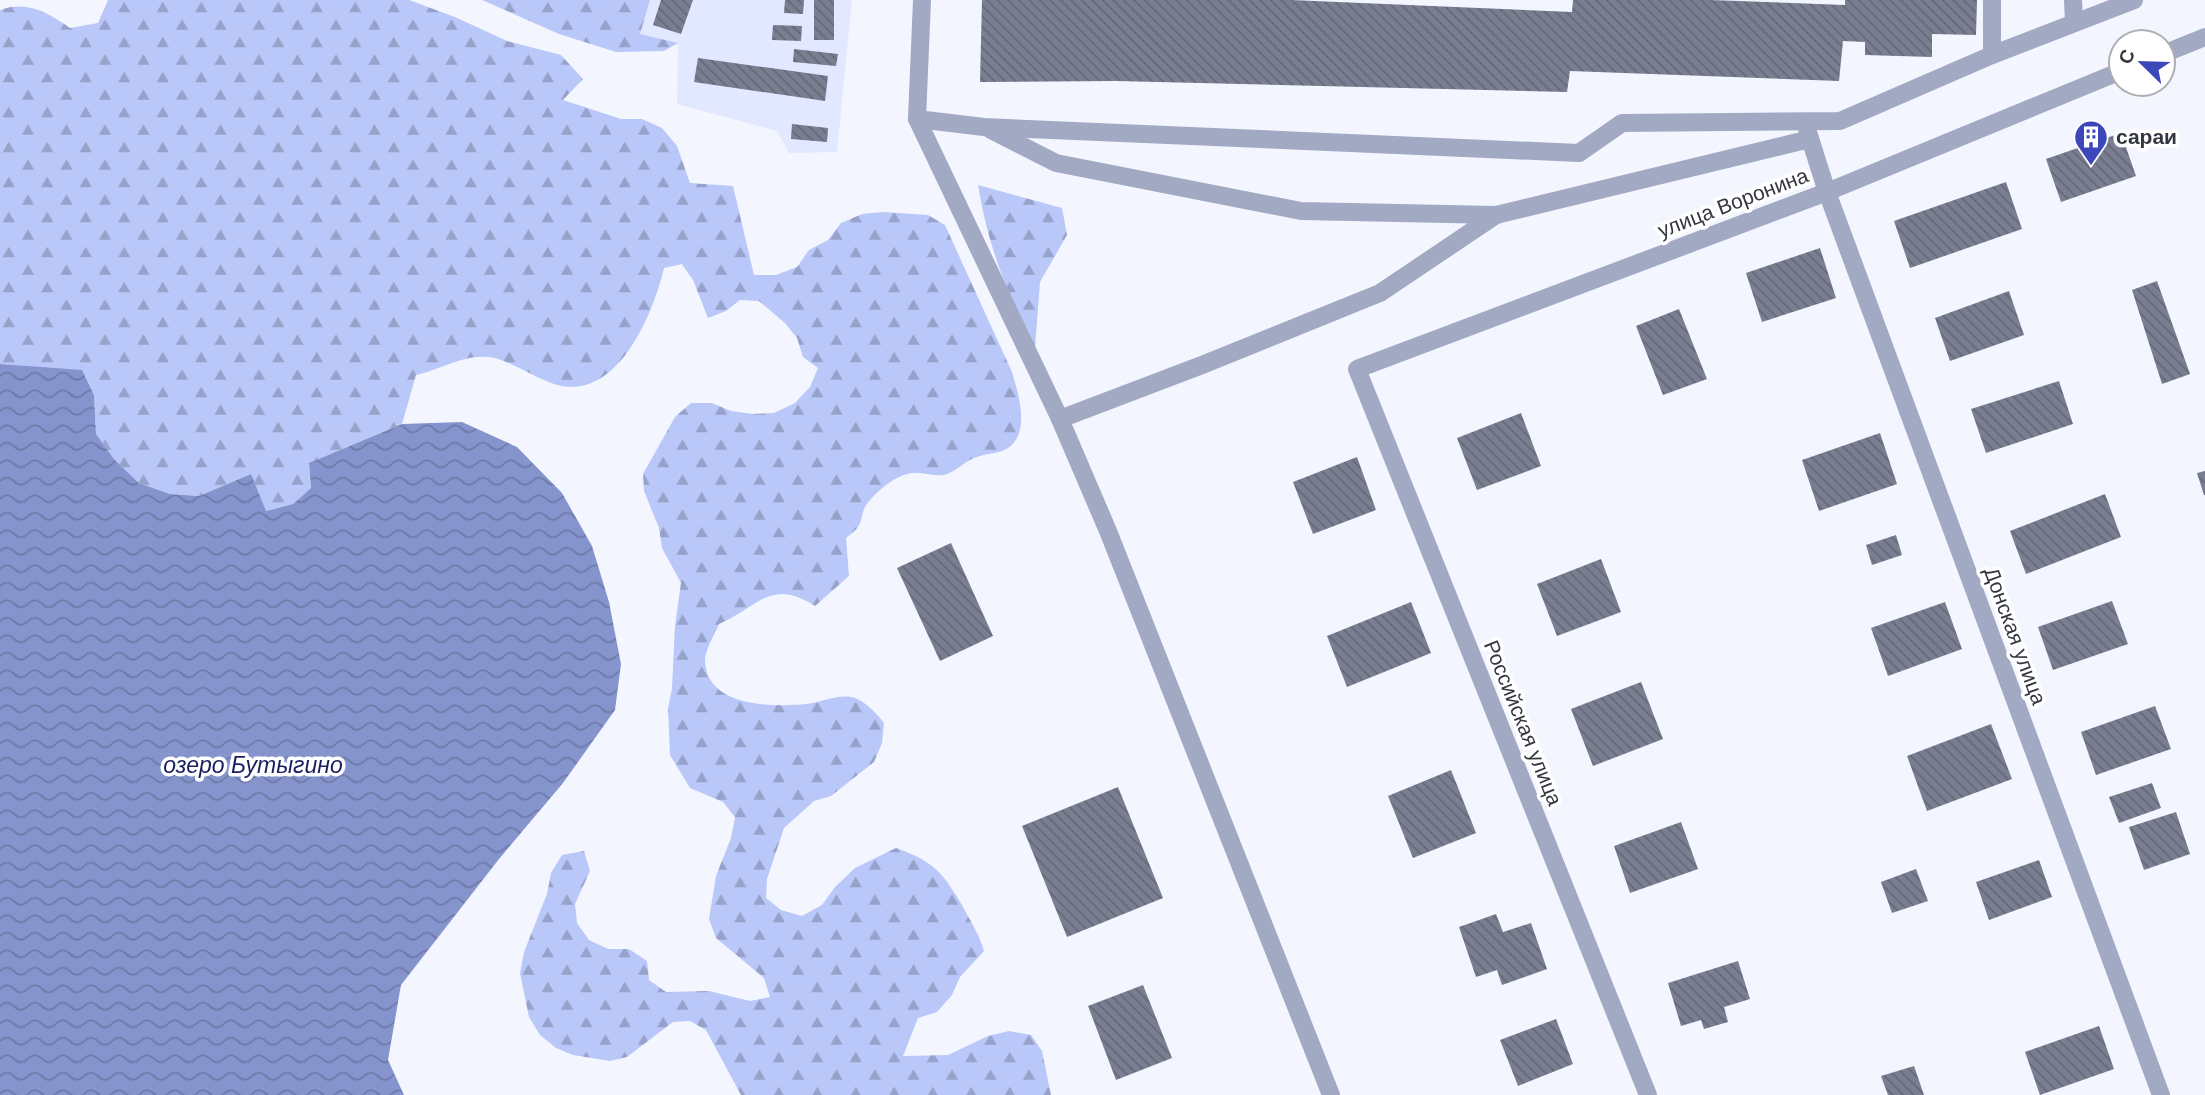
<svg xmlns="http://www.w3.org/2000/svg" width="2205" height="1095" font-family="Arial,sans-serif">
<style>
.built{fill:#e2e8ff}
.forest{fill:url(#forest-firs)}
.water{fill:url(#water-waves)}
.building{fill:url(#building-back-hatch)}
.lines{fill:none;stroke-linecap:round;stroke-linejoin:round}
.service{stroke:#a2a9c3;stroke-width:18}
.minor{stroke:#a2a9c3;stroke-width:18}
.labels{text-anchor:middle;stroke-width:7;stroke-linejoin:round;paint-order:stroke}
.poi-label{font-size:21px;font-weight:bold;fill:#34373f;stroke:#fff;text-anchor:start}
.street-label{font-size:21px;fill:#34373f;stroke:#fff}
.water-label{font-size:23px;font-style:italic;fill:#1a1f62;stroke:#fff}
</style>
<defs>
<pattern id="forest-firs" width="22" height="20" patternUnits="userSpaceOnUse" patternTransform="scale(1.75)"><rect width="22" height="20" fill="#b9c7f9"/><path d="M5 1l3.5 6h-7zM16 11l3.5 6h-7z" fill="#97a2cb"/></pattern>
<pattern id="water-waves" width="16" height="10" patternUnits="userSpaceOnUse" patternTransform="scale(1.75)"><rect width="16" height="10" fill="#8694cd"/><path d="M0 5q4-4 8 0t8 0" fill="none" stroke="#6e7aa8"/></pattern>
<pattern id="building-back-hatch" width="6" height="6" patternUnits="userSpaceOnUse" patternTransform="scale(1.75)"><rect width="6" height="6" fill="#797e91"/><path d="M-1 5l2 2M0 0l6 6M5-1l2 2" fill="none" stroke="#646878"/></pattern>
</defs>
<rect width="100%" height="100%" fill="#f4f6ff"/>
<polygon class="built" points="650,0 852,0 837,152 789,153 777,131 677,104 678,43 640,34"/>
<g class="forest">
<path d="M108,0H409L455,17L507,41L561,55L583,79L563,100L621,119H642L662,128L677,146L690,183L733,186L754,275H776L797,267L809,250L828,240L841,223L862,214L883,212L928,215L945,225L1012,372C1018,392 1031,433 1008,448C998,454 987,453 977,457C965,460 957,472 944,475C933,477 919,470 907,474C892,478 873,494 865,507C862,513 862,521 858,527C855,531 850,535 846,538L849,576L815,606C770,577 759,607 719,624C715,634 706,648 705,659C705,708 773,707 807,704C821,702 841,693 855,698C867,703 876,713 884,723L882,743L874,762L831,796L814,801L784,828L767,879L766,898L781,910L802,916L822,905L835,887L855,868L896,848C934,861 944,874 963,907C971,922 979,934 984,951L960,977L952,995L937,1012L918,1018L903,1056L948,1055L988,1036L1009,1031L1031,1035L1042,1051L1051,1095H741L706,1030L690,1021L673,1022L627,1057L610,1061L573,1055L556,1048L540,1035L529,1017L520,973L524,952L547,894L551,873L562,855L584,851L590,871L575,904L577,923L589,940L608,949H629L647,961L649,980L666,992L709,991L750,1001L770,997L764,978L716,938L709,919L716,876L731,838L735,817L723,802L690,788L670,755L668,709L672,688L675,626L681,583L662,548L659,528L644,491L643,474L675,417L691,403H712L731,411L753,414L774,413L795,403L810,387L818,368L803,357L797,338L785,323L759,301L740,300L726,311L708,318L693,280L682,264L664,268C653,314 617,404 554,384C535,378 507,359 489,357C464,354 439,370 416,375L402,424L309,463L311,488L293,504L265,511L251,474L199,496L170,494L139,483L114,459L96,434L94,395L82,371L0,364V10C27,0 49,13 70,28L98,23Z"/>
<polygon points="482,0 650,0 640,34 678,43 664,51 616,52 559,34"/>
<path d="M978,185L1062,208L1067,235L1040,282L1035,348C1007,294 988,246 978,185Z"/>
</g>
<polygon class="water" points="0,364 82,370 94,395 96,434 114,459 139,483 170,494 199,496 251,474 266,511 293,504 311,488 309,463 402,424 462,422 517,447 562,493 592,546 609,602 621,664 615,710 563,783 499,859 401,985 388,1060 404,1095 0,1095"/>
<g class="building">
<polygon points="661,0 693,0 681,34 653,25"/>
<polygon points="785,0 804,0 803,14 784,13"/>
<rect x="814" y="0" width="20" height="40"/>
<polygon points="982,0 1291,0 1572,12 1573,0 1710,0 1845,5 1845,0 1977,0 1976,35 1932,34 1932,57 1865,55 1865,42 1843,41 1839,81 1570,71 1567,92 1116,81 980,82"/>
<polygon points="773,25 802,26 801,41 772,40"/>
<polygon points="794,49 838,54 836,66 793,62"/>
<polygon points="698,58 828,76 825,101 694,82"/>
<polygon points="792,124 828,128 827,142 791,139"/>
<polygon points="2121,133 2136,176 2061,202 2046,159"/>
<polygon points="2006,182 2022,229 1910,268 1894,221"/>
<polygon points="1820,248 1836,298 1762,322 1746,273"/>
<polygon points="2157,281 2190,374 2162,384 2132,290"/>
<polygon points="2009,291 2024,335 1950,361 1935,318"/>
<polygon points="1679,309 1707,379 1663,395 1636,326"/>
<polygon points="2059,381 2073,424 1986,453 1971,409"/>
<polygon points="1521,413 1541,466 1477,490 1457,438"/>
<polygon points="1880,433 1897,484 1819,511 1802,460"/>
<polygon points="1357,457 1376,510 1313,534 1293,482"/>
<polygon points="2205,471 2205,495 2204,495 2197,473"/>
<polygon points="2105,494 2121,537 2026,574 2010,531"/>
<polygon points="1896,535 1902,555 1872,565 1866,545"/>
<polygon points="951,543 993,636 940,661 897,568"/>
<polygon points="1601,559 1621,612 1557,636 1537,584"/>
<polygon points="2112,601 2128,644 2053,670 2038,627"/>
<polygon points="1411,602 1431,653 1347,687 1327,636"/>
<polygon points="1945,602 1962,649 1888,676 1871,628"/>
<polygon points="1641,682 1663,739 1593,766 1571,709"/>
<polygon points="2155,706 2171,749 2096,775 2081,732"/>
<polygon points="1991,724 2012,779 1927,811 1907,756"/>
<polygon points="1451,770 1476,833 1413,858 1388,796"/>
<polygon points="2152,783 2161,808 2119,823 2109,797"/>
<polygon points="1118,787 1163,898 1067,937 1022,826"/>
<polygon points="2176,812 2190,854 2144,870 2129,827"/>
<polygon points="1681,822 1698,869 1630,893 1614,846"/>
<polygon points="2039,860 2052,897 1989,920 1976,882"/>
<polygon points="1916,869 1928,901 1892,913 1881,882"/>
<polygon points="1496,914 1503,932 1531,923 1547,969 1502,985 1497,970 1476,977 1459,927"/>
<polygon points="1738,961 1750,999 1724,1007 1728,1022 1704,1029 1701,1020 1681,1026 1668,983"/>
<polygon points="1143,985 1172,1058 1116,1080 1088,1006"/>
<polygon points="1556,1019 1573,1064 1518,1086 1500,1040"/>
<polygon points="2099,1026 2114,1069 2040,1095 2025,1052"/>
<polygon points="1914,1066 1924,1095 1888,1095 1881,1076"/>
</g>
<g class="lines">
<g class="service">
<polyline points="922,0 917,119 1060,419 1108,531 1331,1095"/>
<polyline points="2073,0 2074,23"/>
<polyline points="1992,55 2134,0"/>
<polyline points="917,119 984,127 1579,153 1622,123 1840,121 1992,55 1992,0"/>
<polyline points="1807,129 1827,192"/>
<polyline points="991,130 1056,163 1301,211 1496,215 1810,139"/>
<polyline points="1060,419 1202,365 1380,293 1496,215"/>
</g>
<g class="minor">
<polyline points="2163,54 2205,37"/>
<polyline points="1827,192 2161,1095"/>
<polyline points="1648,1095 1357,369 1827,192 2121,71"/>
</g>
</g>
<defs>
<g id="building-pin" transform="scale(1.75)"><path d="M0 17L-7.5 6A9.5 9.5 0 1 1 7.5 6Z" fill="#3c47ba" stroke="#fff"/><path d="M-4-6H4V6H1V3H-1V6H-4ZM-2.5-4.3h1.7v1.8h-1.7ZM.8-4.3h1.7v1.8H.8ZM-2.5-1h1.7V.8h-1.7ZM.8-1h1.7V.8H.8Z" fill="#fff"/></g>
</defs>
<g fill-rule="evenodd">
<use href="#building-pin" x="2091" y="137"/>
</g>
<g class="labels">
<g class="poi-label">
<text x="2116" y="144">сараи</text>
</g>
<g class="street-label">
<text transform="translate(1733 203) rotate(-21)" y="7">улица Воронина</text>
<text transform="translate(2015 636) rotate(70)" y="7">Донская улица</text>
<text transform="translate(1523 723) rotate(68)" y="7">Российская улица</text>
</g>
<g class="water-label">
<text x="253" y="773">озеро Бутыгино</text>
</g>
</g>
<g transform="translate(2142 63) rotate(293)"><circle r="33" fill="#ffffff" stroke="#aeafb2" stroke-width="2"/>
<path d="M0-5L12 26L0 18L-12 26Z" fill="#3c47ba"/>
<text y="-10" font-size="19" font-weight="bold" text-anchor="middle" fill="#34373f">С</text>
</g>
</svg>
